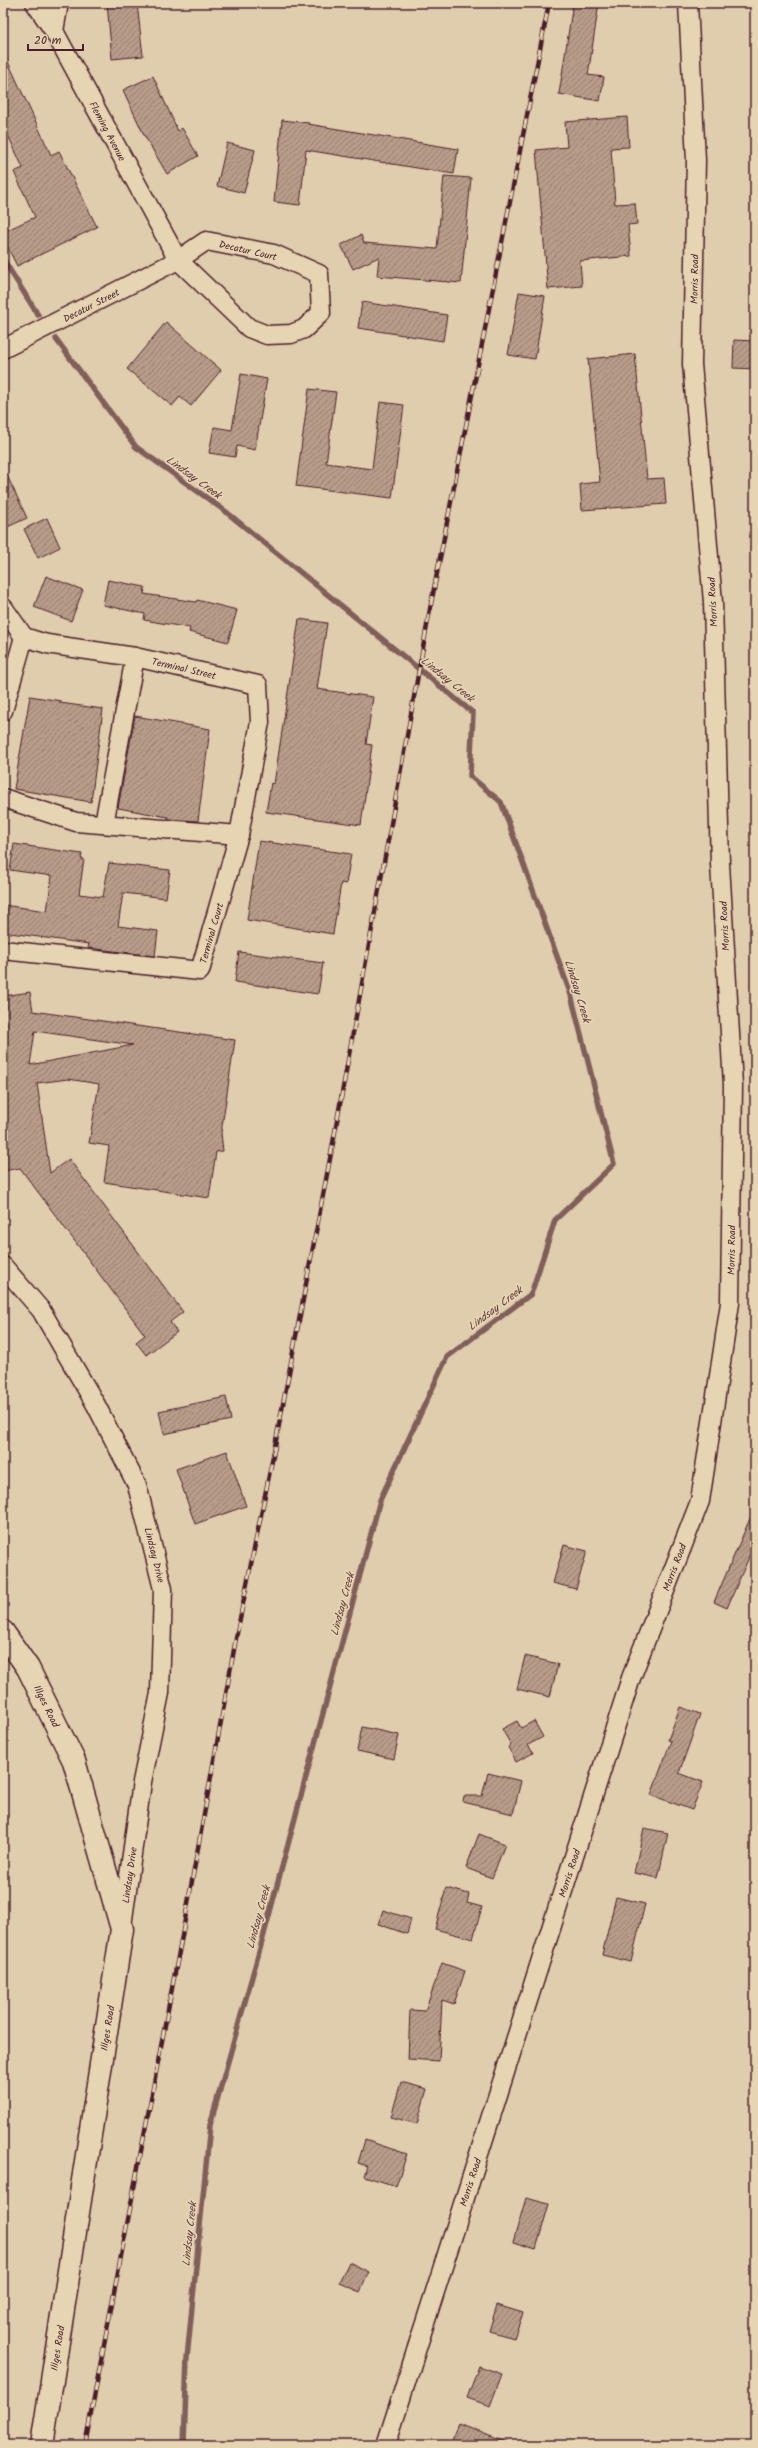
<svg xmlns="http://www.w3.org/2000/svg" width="758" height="2448" font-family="Kalam,sans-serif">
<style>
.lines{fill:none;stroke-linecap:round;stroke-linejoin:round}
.stream{stroke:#805e5a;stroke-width:5.5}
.building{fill:url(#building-hatch);stroke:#4a1f2b;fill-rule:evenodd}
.minor-casing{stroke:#4a1f2b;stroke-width:21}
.tertiary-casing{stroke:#4a1f2b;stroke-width:25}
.minor{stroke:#e6d4b2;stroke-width:18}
.tertiary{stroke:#e6d4b2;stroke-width:22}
.rail-casing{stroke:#4a1f2b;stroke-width:4.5}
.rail{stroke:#e6d4b2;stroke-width:3;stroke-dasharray:9;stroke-linecap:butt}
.labels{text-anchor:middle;stroke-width:3.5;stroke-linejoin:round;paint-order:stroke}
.street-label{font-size:10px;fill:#4a1f2b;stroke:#e6d4b2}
.water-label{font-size:11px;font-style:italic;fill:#60393e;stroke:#e6d4b2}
</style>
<defs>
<pattern id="building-hatch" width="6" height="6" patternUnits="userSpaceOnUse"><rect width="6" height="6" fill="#b79c89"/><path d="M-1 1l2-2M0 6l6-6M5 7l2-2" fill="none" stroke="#977f70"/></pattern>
</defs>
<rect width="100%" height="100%" fill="#e0cdad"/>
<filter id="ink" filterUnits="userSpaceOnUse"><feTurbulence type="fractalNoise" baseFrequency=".025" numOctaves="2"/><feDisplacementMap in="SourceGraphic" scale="8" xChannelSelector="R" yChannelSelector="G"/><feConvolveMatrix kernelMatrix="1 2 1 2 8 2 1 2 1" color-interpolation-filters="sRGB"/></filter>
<g filter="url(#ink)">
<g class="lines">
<g class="stream">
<polyline points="3,259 38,315"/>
<polyline points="56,339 136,447 225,511 473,713 470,776 501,802 571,995 614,1164 555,1220 531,1294 447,1357 380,1500 263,1938 210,2125 187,2358 184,2445"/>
</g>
</g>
<g class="building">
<polygon points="107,3 137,3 143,56 112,59"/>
<polygon points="573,3 599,3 588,75 604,77 600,101 559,94"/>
<polygon points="3,51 51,155 59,151 97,227 17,266 3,238 3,232 35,217 14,172 23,168 3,124"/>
<polygon points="153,76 178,131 182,128 198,156 167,174 144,135 123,90"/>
<polygon points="627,117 629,147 611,148 615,204 635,203 637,224 628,225 631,256 580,261 582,286 548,289 536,150 567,147 565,122"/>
<polygon points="282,120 309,123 308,124 458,149 454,174 306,150 300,205 274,202"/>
<polygon points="227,143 255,150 244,193 217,186"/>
<polygon points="444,176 471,178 461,283 377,276 379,257 353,269 341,245 361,235 364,243 437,249"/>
<polygon points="519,292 545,296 535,359 508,355"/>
<polygon points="362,302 447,315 443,341 358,328"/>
<polygon points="166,322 221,370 191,406 180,397 172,406 127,369"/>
<polygon points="734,340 755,341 755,369 733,368"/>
<polygon points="635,354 647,479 664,478 666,504 582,510 580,484 600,482 588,359"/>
<polygon points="241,374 267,379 255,450 237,446 235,457 209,453 214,427 232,430"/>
<polygon points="309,389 336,392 326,463 372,469 380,402 404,405 392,498 296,486"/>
<polygon points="3,467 27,518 3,529"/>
<polygon points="47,518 60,547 38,558 24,529"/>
<polygon points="46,576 83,590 71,621 34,607"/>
<polygon points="108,580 145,587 144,594 196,602 197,600 237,610 228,642 189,632 190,628 144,620 145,614 103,605"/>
<polygon points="299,619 327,623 317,689 373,697 366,744 372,745 361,825 266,812 271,783 274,784"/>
<polygon points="30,696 61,701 60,703 103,709 91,802 14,789"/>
<polygon points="135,716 210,729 198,821 168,819 168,817 118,808"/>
<polygon points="259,841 351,854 346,884 341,883 333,934 247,920"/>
<polygon points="14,844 82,854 81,859 84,859 79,894 103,897 109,863 170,870 166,898 123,893 118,926 158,931 155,956 88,948 89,944 3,932 3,905 47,911 52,876 10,870"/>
<polygon points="239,952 323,963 318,994 235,982"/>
<path d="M30,992L33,1011L235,1040L221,1133L223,1151L216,1152L209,1198L104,1182L109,1146L89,1143L99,1084L68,1079L37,1083L50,1173L69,1159L183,1312L170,1322L177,1332L146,1355L136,1342L145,1335L20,1168L3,1171V996ZM35,1031L133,1045L30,1065Z"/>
<polygon points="226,1397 231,1420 164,1434 159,1411"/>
<polygon points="227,1451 246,1506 195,1524 176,1469"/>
<polygon points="755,1507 755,1543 727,1608 714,1602"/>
<polygon points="564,1545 587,1551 576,1589 553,1583"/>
<polygon points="525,1656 558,1664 550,1697 517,1689"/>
<polygon points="680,1707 700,1714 679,1773 703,1782 692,1810 651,1795 671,1741 668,1740"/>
<polygon points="517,1721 521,1728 534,1721 543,1737 528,1745 533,1753 516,1762 508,1747 511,1745 502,1729"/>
<polygon points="362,1727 399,1735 394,1759 357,1751"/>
<polygon points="488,1773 521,1781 513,1814 463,1802 464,1796 482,1796"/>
<polygon points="644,1828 668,1833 658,1878 634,1873"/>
<polygon points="479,1834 505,1844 492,1878 466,1868"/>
<polygon points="446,1888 469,1894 467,1903 482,1907 473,1939 435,1929"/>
<polygon points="616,1897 645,1904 631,1962 602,1955"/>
<polygon points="383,1910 411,1919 407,1934 378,1924"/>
<polygon points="442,1963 465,1971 454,2004 442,2000 439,2061 408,2059 410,2010 425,2011"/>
<polygon points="401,2082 427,2089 417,2124 391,2117"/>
<polygon points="365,2140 407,2154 396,2186 364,2176 367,2166 358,2163"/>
<polygon points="526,2198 549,2204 536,2249 513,2242"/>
<polygon points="349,2262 369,2272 360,2292 339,2283"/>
<polygon points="497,2305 523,2313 514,2338 489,2331"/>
<polygon points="479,2366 502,2374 490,2406 467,2398"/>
<polygon points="459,2424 510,2444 509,2445 450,2445"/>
</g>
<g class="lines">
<g class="minor-casing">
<g id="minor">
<polyline points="54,31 59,3"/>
<polyline points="3,349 178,260 206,241 274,254 319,274 321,313 304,329 291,334 267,335 249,328 178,260 54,31 35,3"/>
<polyline points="3,607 24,637"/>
<polyline points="3,711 24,637"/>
<polyline points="3,798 76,822 239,835"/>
<polyline points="104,824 135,657"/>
<polyline points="3,950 200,971 239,835 260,722 258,685 135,657 47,644 24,637"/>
<polyline points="3,1266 41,1310 96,1405 137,1485 163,1589 160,1693 142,1782 122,1926"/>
<polyline points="386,2445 631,1678 700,1501 730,1303 733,1085 720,864 713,602 692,364 696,160 688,3"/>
</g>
</g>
<g class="tertiary-casing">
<polyline id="tertiary" points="3,1632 28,1668 74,1761 122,1929 42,2445"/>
</g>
<use href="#minor" class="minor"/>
<use href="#tertiary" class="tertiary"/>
<g class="rail-casing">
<polyline id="rail" points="85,2445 182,1936 237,1633 274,1451 333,1143 430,609 549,3"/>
</g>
<use href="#rail" class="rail"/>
</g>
</g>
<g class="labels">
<g class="street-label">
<text transform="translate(108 131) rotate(62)" y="4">Fleming Avenue</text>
<text transform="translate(248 250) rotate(13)" y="4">Decatur Court</text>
<text transform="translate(694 279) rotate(-89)" y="4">Morris Road</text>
<text transform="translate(91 305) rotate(-27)" y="4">Decatur Street</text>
<text transform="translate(712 602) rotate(-93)" y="4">Morris Road</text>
<text transform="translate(184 668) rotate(13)" y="4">Terminal Street</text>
<text transform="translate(724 926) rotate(-93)" y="4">Morris Road</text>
<text transform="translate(211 933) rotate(-74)" y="4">Terminal Court</text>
<text transform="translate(731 1250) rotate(-89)" y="4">Morris Road</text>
<text transform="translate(155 1555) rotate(76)" y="4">Lindsay Drive</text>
<text transform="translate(674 1567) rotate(-69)" y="4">Morris Road</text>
<text transform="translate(47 1706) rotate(64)" y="4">Illges Road</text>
<text transform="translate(569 1873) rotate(-72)" y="4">Morris Road</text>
<text transform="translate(129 1875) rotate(-82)" y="4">Lindsay Drive</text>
<text transform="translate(107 2028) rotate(-81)" y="4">Illges Road</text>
<text transform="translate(470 2182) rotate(-72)" y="4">Morris Road</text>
<text transform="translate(57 2348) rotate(-81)" y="4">Illges Road</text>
</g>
<g class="water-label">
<text transform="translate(194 477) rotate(36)" y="4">Lindsay Creek</text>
<text transform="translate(448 679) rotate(39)" y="4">Lindsay Creek</text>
<text transform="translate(578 991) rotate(73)" y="4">Lindsay Creek</text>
<text transform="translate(495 1308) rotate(-37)" y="4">Lindsay Creek</text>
<text transform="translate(342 1604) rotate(-75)" y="4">Lindsay Creek</text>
<text transform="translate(258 1917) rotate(-75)" y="4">Lindsay Creek</text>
<text transform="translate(189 2234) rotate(-84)" y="4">Lindsay Creek</text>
</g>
</g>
<rect width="758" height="2448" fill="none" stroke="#e6d4b2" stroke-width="16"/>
<rect x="8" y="8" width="742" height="2432" fill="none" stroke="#4a1f2b" stroke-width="1.5" filter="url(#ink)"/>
<path d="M28 44v6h55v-6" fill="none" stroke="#4a1f2b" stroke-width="2"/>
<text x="34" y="44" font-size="12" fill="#4a1f2b" stroke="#e6d4b2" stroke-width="3" paint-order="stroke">20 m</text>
</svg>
